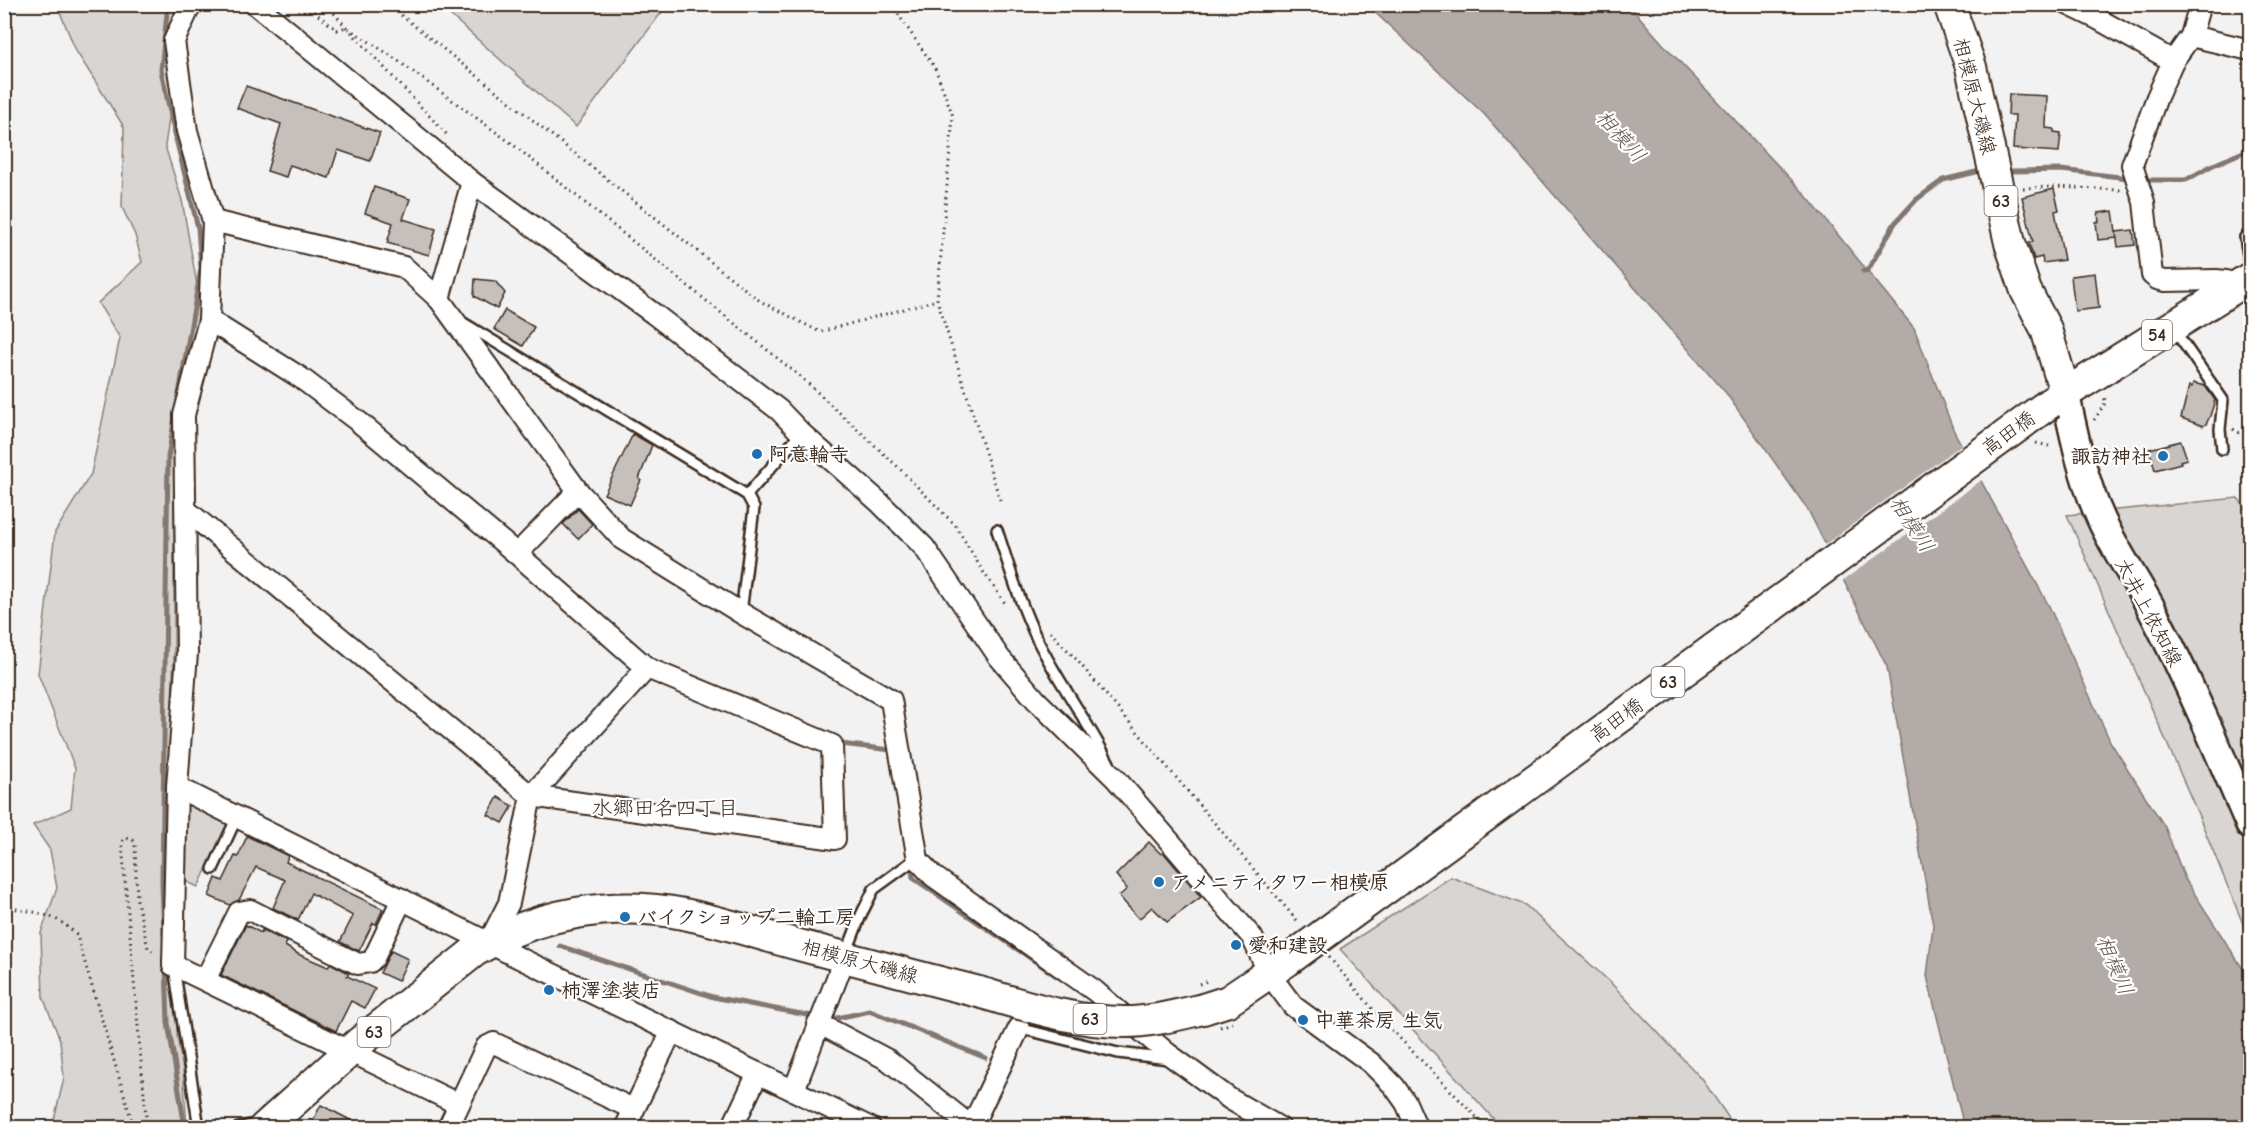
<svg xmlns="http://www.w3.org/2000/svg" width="2255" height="1132" font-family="'Comic Neue','Klee One',sans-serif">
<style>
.green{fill:#d8d5d2;stroke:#8a8078;stroke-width:1.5}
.water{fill:#b2aba7;stroke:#827770;stroke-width:1.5}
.pier{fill:#f3f2f2}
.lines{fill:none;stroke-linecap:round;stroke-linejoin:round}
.stream{stroke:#827770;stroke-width:5}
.building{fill:#c6c0bd;stroke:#3b2a1e;stroke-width:1.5}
.lane-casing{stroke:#3b2a1e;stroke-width:14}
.street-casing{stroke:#3b2a1e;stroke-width:24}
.secondary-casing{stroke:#3b2a1e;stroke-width:32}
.primary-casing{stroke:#3b2a1e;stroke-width:34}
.path{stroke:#3b2a1e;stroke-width:3;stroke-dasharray:1.5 4.5;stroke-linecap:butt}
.lane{stroke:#fff;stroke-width:9}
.street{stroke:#fff;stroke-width:20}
.secondary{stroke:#fff;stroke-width:27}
.primary{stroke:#fff;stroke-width:30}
.primary-bridge-casing{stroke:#3b2a1e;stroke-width:34;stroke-linecap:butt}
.path-bridge{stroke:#3b2a1e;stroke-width:3;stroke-dasharray:1.5 4.5;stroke-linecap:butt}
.primary-bridge{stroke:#fff;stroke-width:30}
.poi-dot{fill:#1f6fb2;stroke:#fff;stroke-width:2}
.labels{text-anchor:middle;stroke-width:4.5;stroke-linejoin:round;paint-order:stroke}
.shield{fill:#fff;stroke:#766a62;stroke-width:1.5}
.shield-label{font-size:18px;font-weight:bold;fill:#3b2a1e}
.street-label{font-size:20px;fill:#3b2a1e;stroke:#fff}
.poi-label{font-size:20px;font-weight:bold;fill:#3b2a1e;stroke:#fff;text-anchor:start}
.water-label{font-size:21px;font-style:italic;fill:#65574e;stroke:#fff}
.neighbourhood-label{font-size:21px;fill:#3b2a1e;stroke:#fff}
</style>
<rect width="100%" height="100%" fill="#f3f2f2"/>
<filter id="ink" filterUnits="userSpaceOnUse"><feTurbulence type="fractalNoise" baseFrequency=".0167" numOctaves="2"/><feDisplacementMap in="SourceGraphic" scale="12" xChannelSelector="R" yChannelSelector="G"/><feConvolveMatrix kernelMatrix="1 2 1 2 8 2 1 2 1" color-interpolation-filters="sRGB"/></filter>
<g filter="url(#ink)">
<g class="green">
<polygon points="57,5 186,5 165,146 182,200 203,319 189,365 174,451 174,652 170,759 178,946 177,1036 183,1070 187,1127 56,1128 53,1124 64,1078 60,1040 43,997 41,933 57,888 50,850 33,825 71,808 75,768 38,674 55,532 91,474 120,338 98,303 142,262 135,235 122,207 124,127 76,51"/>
<polygon points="439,5 667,5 576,127"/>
<polygon points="2238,498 2250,514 2250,941 2198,814 2067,515"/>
<polygon points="185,799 229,821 198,887 181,879"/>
<polygon points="1451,877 1525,905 1610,982 1702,1079 1735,1127 1501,1127 1340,949"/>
</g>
<polygon class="water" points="1367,5 1629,5 1663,44 1803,192 1914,328 1954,431 2049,606 2111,743 2165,827 2185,879 2245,972 2250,990 2250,1127 1964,1127 1927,976 1933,925 1887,667 1808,510 1726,393 1484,114"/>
<polygon class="pier" points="1964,443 1983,479 1841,582 1823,546"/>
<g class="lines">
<g class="stream">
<polyline points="2012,171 2061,170 2128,178"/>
<polyline points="2144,180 2186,180 2211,166 2250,149"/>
<polyline points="1863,271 1868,270 1895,223 1917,199 1943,180 1980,171"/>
<polyline points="841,744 891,750 892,752"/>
<polyline points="911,862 913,878 1058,977"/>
<polyline points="164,935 162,883 168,457 201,268 198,228 176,139 161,70 168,4"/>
<polyline points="560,946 713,997 817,1017"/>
<polyline points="166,966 168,1023 185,1128"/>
<polyline points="827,1018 837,1018 870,1011 986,1058"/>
</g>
</g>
<g class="building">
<polygon points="246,86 380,133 370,161 338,150 329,178 290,165 286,177 267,171 281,124 237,108"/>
<polygon points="2009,94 2047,96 2046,128 2054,129 2054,132 2061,133 2059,152 2013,149 2015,115 2008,115"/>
<polygon points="374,187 410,199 403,219 436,229 429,255 387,243 393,223 365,213"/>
<polygon points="2054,189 2059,210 2055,211 2064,260 2043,263 2042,257 2034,259 2031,250 2029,242 2033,242 2022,197"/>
<polygon points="2113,211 2117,238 2098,240 2096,222 2099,222 2098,213"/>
<polygon points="2133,230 2135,245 2118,247 2116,232"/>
<polygon points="2095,273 2099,308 2075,311 2071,276"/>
<polygon points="475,279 495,281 505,293 497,309 474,296"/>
<polygon points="505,310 534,327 523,346 494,329"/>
<polygon points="2193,383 2205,386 2215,400 2210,416 2206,424 2203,426 2181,418 2189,386 2192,387"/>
<polygon points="633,434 652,445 639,479 641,480 630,505 604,494"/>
<polygon points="2181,441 2187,459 2180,461 2181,463 2155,470 2149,449"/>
<polygon points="578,509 592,524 578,539 563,524"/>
<polygon points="498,797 513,806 503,823 488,815"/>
<polygon points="247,836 288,856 286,862 383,909 376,924 373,923 359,951 340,942 353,916 311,893 298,920 273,908 285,880 256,867 239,900 230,905 209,896 216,878 223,881 235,856 238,857"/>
<polygon points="1149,842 1161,854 1163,852 1201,897 1167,922 1152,907 1139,919 1119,896 1127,889 1116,875"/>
<polygon points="246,925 261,933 262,930 287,942 285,946 298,954 328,967 330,963 349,973 347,976 375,989 365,1008 351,1001 336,1031 221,975"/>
<polygon points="391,951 408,959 398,981 380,973"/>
<polygon points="321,1105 366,1128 309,1128"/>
</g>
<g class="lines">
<g class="lane-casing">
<g id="lane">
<polyline points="1930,4 1932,4"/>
<polyline points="2245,237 2250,267"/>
<polyline points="462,322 747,495 754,508 741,613"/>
<polyline points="2175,331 2223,400 2220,429 2222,449"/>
<polyline points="747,495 801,433"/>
<path d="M997,530C1009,566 1020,604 1037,639C1058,682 1087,720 1109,763"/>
<polyline points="213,869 237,817"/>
<polyline points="846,954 861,915 874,889 914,860 918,860"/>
<polyline points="174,967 199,1128"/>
<polyline points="1019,1028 1118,1053 1169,1059"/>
<polyline points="238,1128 262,1122"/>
</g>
</g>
<g class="street-casing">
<g id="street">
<polyline points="255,4 472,182 654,314 779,410 801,433 879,502 924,547 999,657 1036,700 1116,779 1252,937 1269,974 1293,1006 1371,1063 1394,1086 1406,1103 1417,1128"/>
<polyline points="2067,4 2098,19 2173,61"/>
<polyline points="2200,4 2191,36 2173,61 2157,97 2132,165 2144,202 2152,275 2157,279 2165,281 2216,280 2226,281 2235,287"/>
<polyline points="2191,36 2250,50"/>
<polyline points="472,182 439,299 578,491 517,554"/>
<polyline points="213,221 404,267 439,299"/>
<polyline points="209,320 301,378 359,422 517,554 647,668 531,796 509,903 489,942"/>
<polyline points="578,491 622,539 741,613 891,700 918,860 933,876 1095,991 1167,1053 1230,1099 1280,1128"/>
<polyline points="186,510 531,796 835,839 832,745 647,668"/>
<polyline points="177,787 187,653 184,415 209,320 213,221 187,131 174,41 191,4"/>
<polyline points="173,962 173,965 458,1104"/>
<polyline points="173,965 177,787 507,952 871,1128"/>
<polyline points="205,980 239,912 250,910 358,964 370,962 374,958 402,899"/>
<polyline points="818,1023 888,1060 973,1128"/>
<polyline points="794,1090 845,957"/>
<polyline points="448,1128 486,1047 494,1043 633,1109"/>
<polyline points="625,1128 672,1031"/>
<polyline points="732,1128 758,1073"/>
<polyline points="971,1128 1019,1028"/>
</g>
</g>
<g class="secondary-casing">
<path id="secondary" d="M2065,393C2074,435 2083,480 2101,519C2115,550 2134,577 2150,606C2187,677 2219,752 2250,825"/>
</g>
<g class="primary-casing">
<g id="primary">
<polyline points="1949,4 1971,67 2010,243 2026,291 2046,329 2065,393"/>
<polyline points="2050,403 2250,278"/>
<polyline points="1203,1009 1228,1001 1287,961"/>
<path d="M264,1128L360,1042L475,951C537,913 613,900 684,914C723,922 761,935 799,945C859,961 919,977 979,992"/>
</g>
</g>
<g class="path">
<polyline points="304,4 337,30 346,27 390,55 511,143 802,378 898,467 956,526 982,570 1007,606"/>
<polyline points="326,4 347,28"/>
<polyline points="387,4 760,301 820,332 937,300"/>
<polyline points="891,4 935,68 953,116 937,300 1000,500"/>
<polyline points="351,32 449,137"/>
<polyline points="2023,188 2053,187 2121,190"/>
<polyline points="2094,420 2106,402 2104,398"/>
<path d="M2233,429C2240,434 2243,434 2250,430"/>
<polyline points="1050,632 1076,659 1299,923"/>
<path d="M4,907C30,911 60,914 77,936L134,1128"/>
<polyline points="1329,957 1382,1020 1487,1128"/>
<polyline points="1435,1123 1438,1123 1443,1128"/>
<polyline points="147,1128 122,845 123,840 126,838 133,840 135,844 137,901 148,948 155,953"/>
</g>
<use href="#lane" class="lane"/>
<use href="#street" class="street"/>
<use href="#secondary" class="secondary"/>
<use href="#primary" class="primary"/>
<g class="primary-bridge-casing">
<g id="primary-bridge">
<polyline points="1287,961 2050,403"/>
<path d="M979,992C1026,1006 1075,1022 1125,1022C1151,1022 1177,1015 1203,1009"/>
</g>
</g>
<g class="path-bridge">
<polyline points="2036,443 2049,446"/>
<polyline points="1199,984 1210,980"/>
<polyline points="1220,1027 1232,1023"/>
</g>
<use href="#primary-bridge" class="primary-bridge"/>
</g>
</g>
<g class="poi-dot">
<circle cx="757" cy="454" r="6"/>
<circle cx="2163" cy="456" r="6"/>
<circle cx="1159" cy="882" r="6"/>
<circle cx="625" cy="917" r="6"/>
<circle cx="1236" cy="945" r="6"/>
<circle cx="549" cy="990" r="6"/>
<circle cx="1303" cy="1020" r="6"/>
</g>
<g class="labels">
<g class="shield">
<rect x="1984.5" y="186" width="33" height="30" rx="4.5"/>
<rect x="2142" y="320" width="30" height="30" rx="4.5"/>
<rect x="1651.5" y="667" width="33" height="30" rx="4.5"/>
<rect x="1073.5" y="1004" width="33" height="30" rx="4.5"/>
<rect x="357.5" y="1017" width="33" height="30" rx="4.5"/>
</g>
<g class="shield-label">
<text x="2001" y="207">63</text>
<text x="2157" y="341">54</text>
<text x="1668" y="688">63</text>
<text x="1090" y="1025">63</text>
<text x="374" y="1038">63</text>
</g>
<g class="street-label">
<text transform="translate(1975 96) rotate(76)" y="7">相模原大磯線</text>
<text transform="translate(2008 433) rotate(-36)" y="7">高田橋</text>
<text transform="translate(2149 612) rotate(62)" y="7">太井上依知線</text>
<text transform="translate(1616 720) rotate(-36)" y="7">高田橋</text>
<text transform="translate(860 961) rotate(15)" y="7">相模原大磯線</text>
</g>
<g class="poi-label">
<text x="769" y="461">阿意輪寺</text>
<text x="2151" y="463" text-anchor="end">諏訪神社</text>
<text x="1171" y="889">アメニティタワー相模原</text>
<text x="637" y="924">バイクショップ二輪工房</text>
<text x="1248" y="952">愛和建設</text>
<text x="561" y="997">柿澤塗装店</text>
<text x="1315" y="1027">中華茶房 生気</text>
</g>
<g class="water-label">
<text transform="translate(1621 136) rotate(48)" y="7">相模川</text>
<text transform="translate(1912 524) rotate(57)" y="7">相模川</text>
<text transform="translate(2115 965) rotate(67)" y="7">相模川</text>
</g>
<g class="neighbourhood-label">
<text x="665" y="815">水郷田名四丁目</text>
</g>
</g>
<rect width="2255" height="1132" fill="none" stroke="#fff" stroke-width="24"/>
<rect x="12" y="12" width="2231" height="1108" fill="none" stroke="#3b2a1e" stroke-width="2" filter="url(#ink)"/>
</svg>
